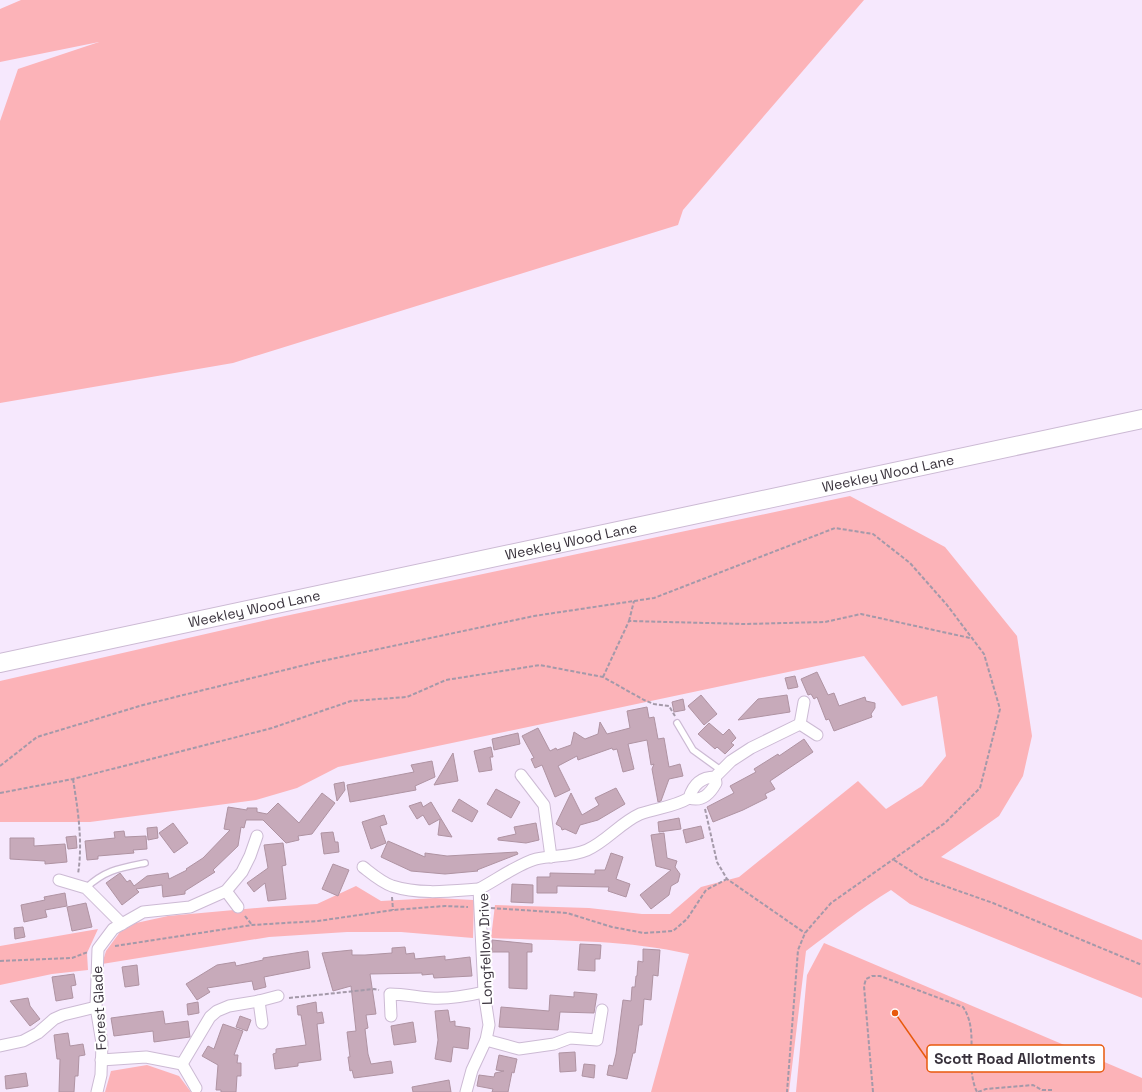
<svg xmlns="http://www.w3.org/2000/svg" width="1142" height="1092" font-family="'Space Grotesk',sans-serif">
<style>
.green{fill:#fcb3b8}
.building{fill:#c7aaba;stroke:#af93a2}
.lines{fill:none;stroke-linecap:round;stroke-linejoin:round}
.service-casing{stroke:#ccbad4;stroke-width:8}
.minor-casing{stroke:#ccbad4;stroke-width:13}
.primary-casing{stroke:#ccbad4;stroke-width:20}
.path{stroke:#a499a9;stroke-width:2;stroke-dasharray:4 2;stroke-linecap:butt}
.service{stroke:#fff;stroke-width:5.5}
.minor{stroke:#fff;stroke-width:11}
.primary{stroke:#fff;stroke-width:18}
.labels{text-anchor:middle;stroke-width:4;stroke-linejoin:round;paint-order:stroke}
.street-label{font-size:14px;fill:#39323c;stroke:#fff}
.leader{fill:none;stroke:#e8590c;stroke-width:1.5}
.callout-dot{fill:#e8590c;stroke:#fff;stroke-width:1.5}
.callout{fill:#fff;stroke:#e8590c;stroke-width:1.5}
.callout-label{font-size:15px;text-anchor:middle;font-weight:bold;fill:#39323c}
</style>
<rect width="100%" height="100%" fill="#f6e8fd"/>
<g class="green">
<polygon points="21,0 864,0 683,210 678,225 233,363 0,403 0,121 18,69 99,42 0,62 0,9"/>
<path d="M850,496L945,547L1017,636L1032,736L1023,776L999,816L941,857L1142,940V998L910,904L891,890C861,908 834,930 806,951L789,1092H651L689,954C624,939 556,941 491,938L495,905L589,908L642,914H670L701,887L739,877L858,781L886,809L922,786L946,756L937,696L902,706L864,656L338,767L297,788L256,800L90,822H0V681L271,619Z"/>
<polygon points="356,886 381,901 435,898 474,900 473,938 401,932 347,932 269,937 102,964 106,951 120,932 136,923 168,916 268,907 317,904"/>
<polygon points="98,929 87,953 88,970 52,974 0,985 0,946"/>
<polygon points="824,943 1142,1078 1142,1092 796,1092 807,975"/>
<polygon points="147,1065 179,1076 191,1092 105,1092 111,1071"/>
</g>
<g class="building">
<polygon points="817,672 828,695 834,693 839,706 865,697 866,701 875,703 875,708 871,714 872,717 834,731 829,719 826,720 817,697 814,699 811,694 808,695 801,679"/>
<polygon points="795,676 798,687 788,689 785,678"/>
<polygon points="701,695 717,714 704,725 688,706"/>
<polygon points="787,695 790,712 738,720 758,699"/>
<polygon points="683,699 685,710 674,712 672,702"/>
<polygon points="647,707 649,718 654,717 658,739 664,738 669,767 680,764 683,776 669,779 661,801 658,802 652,769 654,764 651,765 647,740 628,744 634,769 623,772 617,749 613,750 612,748 578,760 577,756 558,766 570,790 555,797 542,765 535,768 531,759 534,758 522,736 538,728 550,751 556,748 557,750 571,745 574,732 585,739 598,734 600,722 607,734 630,728 627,711"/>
<polygon points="709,723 723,735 729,729 736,738 731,743 734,745 725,754 717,747 715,749 698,734"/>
<polygon points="518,733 520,744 494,750 492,739"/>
<polygon points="804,739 813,752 770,781 775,789 765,794 767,798 743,810 713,822 707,807 734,793 730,786 756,772 754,769 778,754 779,756"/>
<polygon points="491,747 493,757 490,757 492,770 479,772 474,751"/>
<polygon points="453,753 458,781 434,785"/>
<polygon points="432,761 435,777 415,786 416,790 350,802 347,785 414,772 411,765"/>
<polygon points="344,782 345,790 337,801 334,784"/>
<polygon points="616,788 625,804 598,820 580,825 576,834 565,829 562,830 561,827 556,824 571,793 582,815 599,805 595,798"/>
<polygon points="496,789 520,802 511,818 487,804"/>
<polygon points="322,793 335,803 312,834 298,836 299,840 286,843 263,820 246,820 244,828 241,827 238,846 213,870 215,872 185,891 185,894 163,897 162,885 136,889 139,892 122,905 106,883 120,873 127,882 130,880 134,886 147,876 168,873 169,879 187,870 186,869 203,858 230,830 224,829 228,807 247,810 247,808 257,808 257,812 267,814 278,803 299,823"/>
<polygon points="459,799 478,811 472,822 452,811"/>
<polygon points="421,802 423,807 431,802 452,837 438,835 440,819 429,825 423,815 417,819 409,806"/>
<polygon points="384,815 387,824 380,826 386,843 371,849 362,822"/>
<polygon points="679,818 681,829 659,832 658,822"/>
<polygon points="173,823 188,843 174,853 159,833"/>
<polygon points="536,823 539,840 526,843 498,840 498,838 516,834 514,827"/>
<polygon points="701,826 704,838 686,843 683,830"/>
<polygon points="157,827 158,838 148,840 147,828"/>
<polygon points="124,831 125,837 146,836 147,849 133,850 134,853 98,856 98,859 87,860 85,841 115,838 114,832"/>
<polygon points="333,832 335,842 338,842 339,852 324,854 321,833"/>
<polygon points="664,833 667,858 677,861 675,867 680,874 678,882 671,886 669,895 651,909 640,895 671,870 656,866 651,835"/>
<polygon points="76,836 77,848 68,849 66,837"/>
<polygon points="10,838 34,838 34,846 65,844 67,862 45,864 45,861 10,859"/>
<polygon points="388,841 425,857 425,853 447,856 517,852 518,854 477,870 478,871 445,874 411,871 381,857"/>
<polygon points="283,843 286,865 282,866 286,899 268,901 265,883 254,892 247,883 268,868 264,845"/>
<polygon points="611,853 623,857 616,879 630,884 626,897 608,891 609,887 557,886 557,893 537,893 537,877 550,877 550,873 595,874 595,870 605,870"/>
<polygon points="333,864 349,870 338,896 322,889"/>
<polygon points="512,884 533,885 533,903 511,902"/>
<polygon points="65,893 67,906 45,910 47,917 24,922 21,905 45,900 44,897"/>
<polygon points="86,903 92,927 72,931 67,907"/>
<polygon points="23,927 25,937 15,939 14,928"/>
<polygon points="492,940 532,944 532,952 527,952 527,989 509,988 509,952 492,952"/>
<polygon points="580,944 601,945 600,959 595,959 595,971 578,970"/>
<polygon points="405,947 406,954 414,953 415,959 445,956 445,960 470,957 472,976 434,978 433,974 422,975 422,973 370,974 376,1014 366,1015 368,1028 365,1029 368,1054 371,1064 391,1061 393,1073 354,1078 352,1070 350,1071 348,1057 350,1057 347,1032 356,1031 351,986 333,991 322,953 352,950 352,955 365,955 392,953 392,948"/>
<polygon points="643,949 660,950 658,976 653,975 651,1000 644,999 642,1025 639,1025 635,1053 633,1053 627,1079 607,1075 609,1065 613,1066 616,1054 623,1000 631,1001 632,987 635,987 636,976 637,976 638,961 643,962"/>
<polygon points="308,951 310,968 264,977 266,987 254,990 252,981 207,988 210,992 197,1000 186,984 217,965 235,962 236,966 263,960 263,958"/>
<polygon points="137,965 139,985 125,987 122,967"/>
<polygon points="74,974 76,985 71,986 73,998 56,1001 52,977"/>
<polygon points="574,992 597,994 594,1013 560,1012 558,1030 499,1027 501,1007 549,1011 550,995 574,997"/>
<polygon points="28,998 30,1006 40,1019 30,1026 10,1001"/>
<polygon points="198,1002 199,1013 188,1015 187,1004"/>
<polygon points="316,1002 317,1013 322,1012 324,1023 317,1024 321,1060 298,1063 298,1066 275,1069 273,1054 276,1053 276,1049 306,1045 301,1015 298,1015 297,1006"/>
<polygon points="448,1010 450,1022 455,1021 455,1026 470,1028 468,1049 453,1047 451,1062 435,1059 438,1040 435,1011"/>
<polygon points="163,1011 165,1024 188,1021 190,1037 154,1042 153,1031 114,1036 111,1018"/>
<polygon points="240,1016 251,1020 247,1031 236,1027"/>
<polygon points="413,1022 416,1042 394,1045 391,1026"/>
<polygon points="223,1024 243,1031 234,1055 238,1055 237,1063 241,1063 241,1076 237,1076 236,1092 221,1092 221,1090 216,1090 218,1065 202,1056 208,1046 214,1049"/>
<polygon points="68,1033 70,1046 83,1044 85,1055 79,1056 78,1076 75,1076 74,1092 59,1092 60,1059 57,1059 54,1035"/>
<polygon points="575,1052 576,1071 560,1072 559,1053"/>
<polygon points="499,1055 517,1059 514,1073 512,1072 508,1092 492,1092 493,1089 477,1086 479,1075 494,1077 495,1073 504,1071 496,1070"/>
<polygon points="584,1064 595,1065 594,1078 582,1076"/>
<polygon points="26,1073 28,1086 6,1089 5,1076"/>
<polygon points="449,1080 451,1092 413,1092 412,1087"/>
</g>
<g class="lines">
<g class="service-casing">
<g id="service">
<polyline points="677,723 693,750 722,771"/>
<path d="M86,888C105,870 120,868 145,863"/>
</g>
</g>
<g class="minor-casing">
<g id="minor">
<polyline points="800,724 817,735"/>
<polyline points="521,775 544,805 551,857"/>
<path d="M689,798C702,802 710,794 716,783L715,777"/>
<path d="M363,867C372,874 381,882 392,886C420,895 451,891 479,889"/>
<polyline points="59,880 86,888 122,924"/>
<polyline points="226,891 238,907"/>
<polyline points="259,1001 262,1023"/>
<path d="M391,1016L390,994C404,994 417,997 431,998C449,999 467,996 484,992"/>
<polyline points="486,1040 519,1049 554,1044 570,1038 597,1040 602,1010"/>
<polyline points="0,1046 23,1041 38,1033 54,1019 63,1015 96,1007"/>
<polyline points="101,1060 146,1057 182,1064 210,1017 217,1011 229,1006 259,1001 278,996"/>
<polyline points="182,1064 196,1088"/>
<polyline points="97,1092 101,1075 102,1043 96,1007 98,949 113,929 143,912 190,907 226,891 242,872 250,856 257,836"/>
<path d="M466,1092L472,1070L486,1040L489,1025L484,992L479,889C496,880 520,863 536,859C553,855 571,857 587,850C607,841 620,823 640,814C657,808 674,807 689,798C693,785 701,777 715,777L731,761L751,748L800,724L804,702"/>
</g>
</g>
<g class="primary-casing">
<g id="primary">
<path id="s1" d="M0,663L1142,419"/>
</g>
</g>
<g class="path">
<polyline points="629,621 634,601"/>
<polyline points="603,677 629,621 746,624 825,622 861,614 970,638"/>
<polyline points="0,766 37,737 143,705 313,663 534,616 654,598 835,528 873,534 910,563 947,605 984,654 1000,709 980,788 945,823 831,903 805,933 798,950 787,1092"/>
<path d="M73,779C78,811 83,842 78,874"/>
<polyline points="0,793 73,779 272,728 351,701 407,697 446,680 540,665 603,677 644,700 654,704 669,706 675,716"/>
<polyline points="705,809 717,862 727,879 805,933"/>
<polyline points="894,860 922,878 993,903 1142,965"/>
<polyline points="392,897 393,910"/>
<polyline points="491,908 567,913 612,927 644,933 673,931 687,919 706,890 727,879"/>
<polyline points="245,916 252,925"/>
<polyline points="115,946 252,925 318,921 393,910 445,906 468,907"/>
<polyline points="0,961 72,958 88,952"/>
<polyline points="289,998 374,989 379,990"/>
<path d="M873,1092L864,986L866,979L872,976H880L963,1007C980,1032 964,1065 977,1092"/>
<polyline points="978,1092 986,1089 1033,1085 1042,1090 1052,1090"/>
</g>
<use href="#service" class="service"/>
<use href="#minor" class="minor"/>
<use href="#primary" class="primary"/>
</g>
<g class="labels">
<g class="street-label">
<text dy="5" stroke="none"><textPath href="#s1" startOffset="908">Weekley Wood Lane</textPath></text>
<text dy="5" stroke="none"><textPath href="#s1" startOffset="584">Weekley Wood Lane</textPath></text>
<text dy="5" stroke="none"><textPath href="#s1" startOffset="260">Weekley Wood Lane</textPath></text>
<text transform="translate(485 949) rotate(-92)" y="5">Longfellow Drive</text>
<text transform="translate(99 1008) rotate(-93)" y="5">Forest Glade</text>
</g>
</g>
<path class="leader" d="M895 1013L927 1059"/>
<circle class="callout-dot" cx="895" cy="1013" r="4"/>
<rect class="callout" x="927" y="1045" width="177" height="27" rx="4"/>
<g class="callout-label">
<text x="1015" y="1064">Scott Road Allotments</text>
</g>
</svg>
